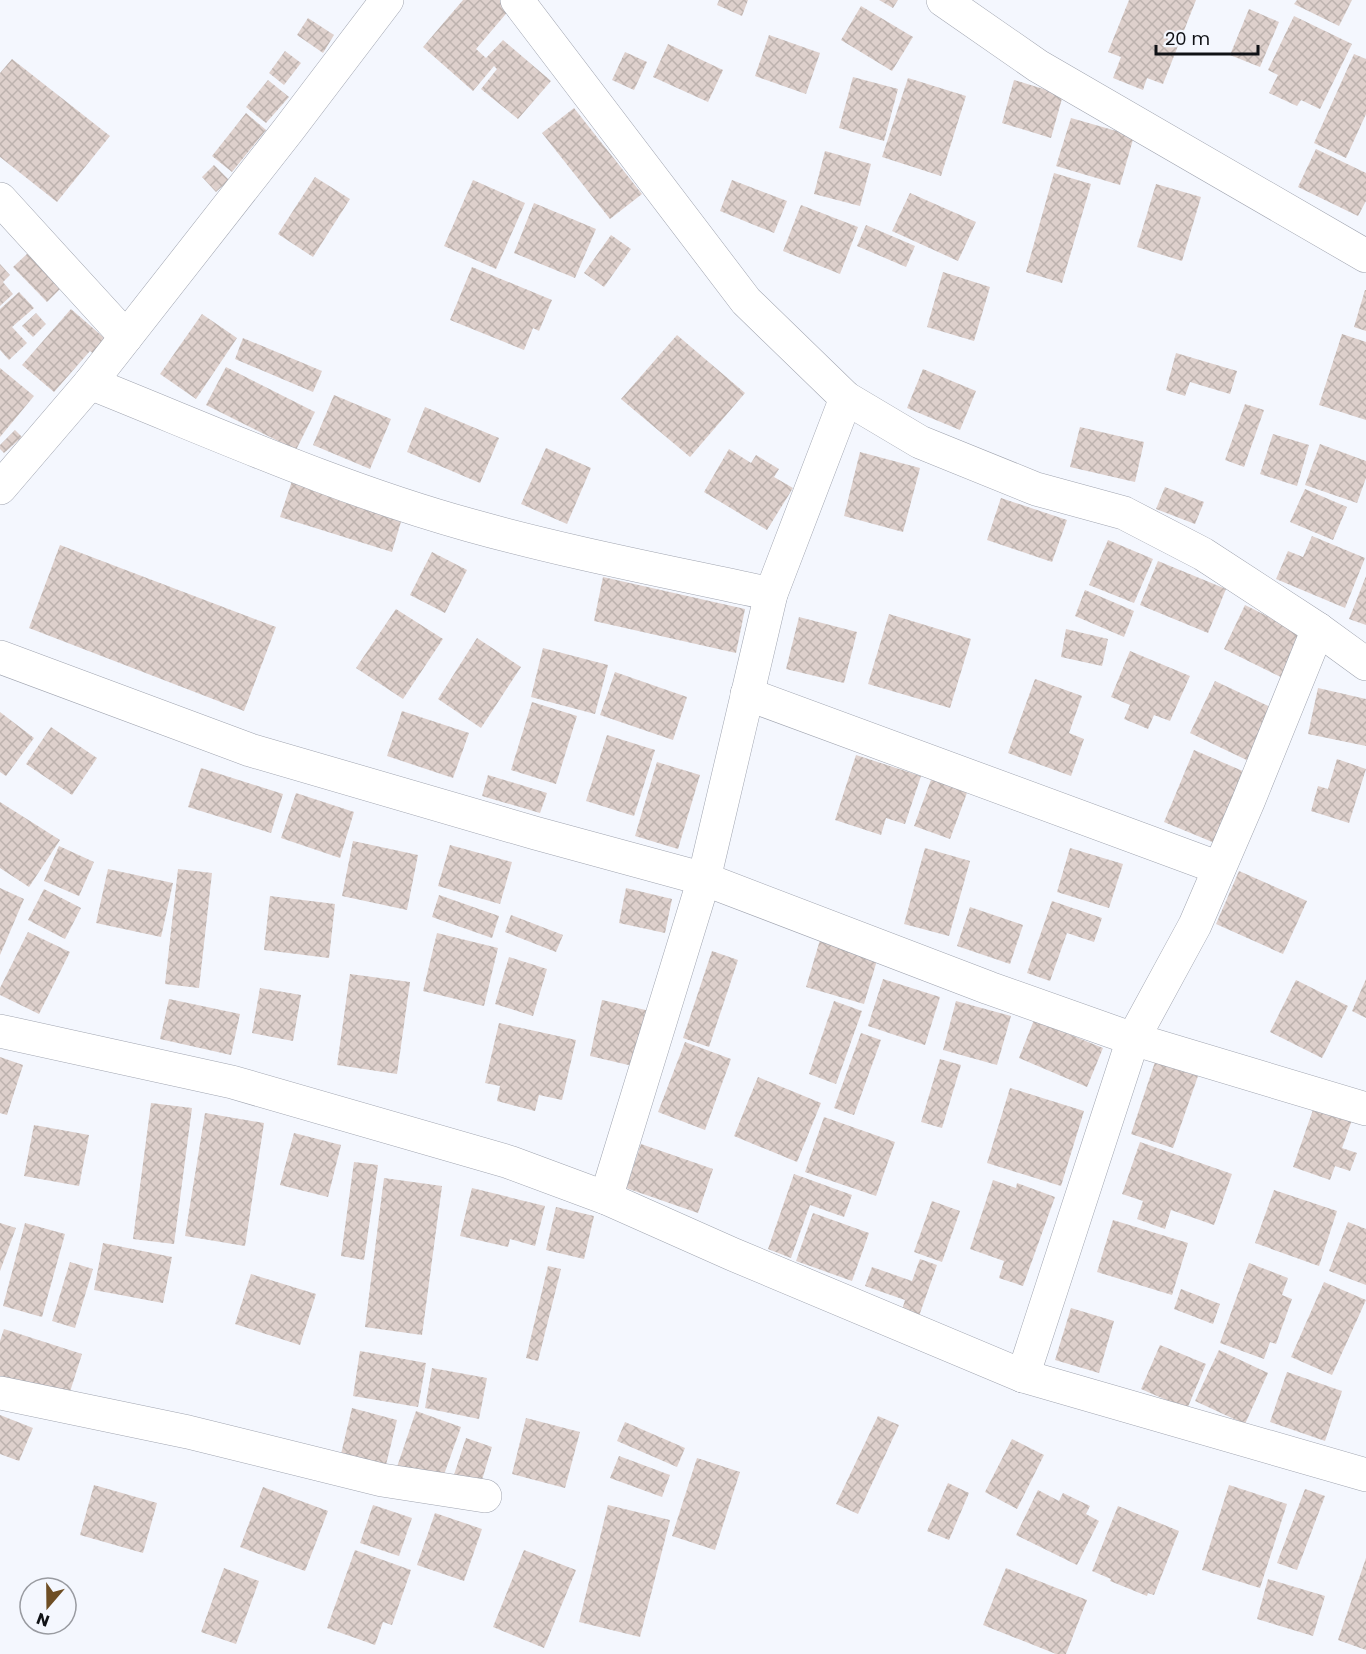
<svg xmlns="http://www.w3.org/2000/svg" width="1366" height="1654" font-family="Poppins,sans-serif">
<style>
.building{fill:url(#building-cross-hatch)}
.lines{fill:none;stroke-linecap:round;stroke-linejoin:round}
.minor-casing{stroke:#a1a5b0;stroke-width:34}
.minor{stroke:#fff;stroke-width:33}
</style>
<defs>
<pattern id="building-cross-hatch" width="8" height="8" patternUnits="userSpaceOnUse" patternTransform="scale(1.5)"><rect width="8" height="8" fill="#ded0cc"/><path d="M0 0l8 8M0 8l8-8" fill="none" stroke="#bdb2ae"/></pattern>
</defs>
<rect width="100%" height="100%" fill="#f4f7fe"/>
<g class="building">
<polygon points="463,0 514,0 516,2 476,49 486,58 503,40 551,81 518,119 481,89 497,69 494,66 473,91 423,47"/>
<polygon points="719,0 748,0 742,16 717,5"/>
<polygon points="879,0 898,0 893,8"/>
<polygon points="1129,0 1196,0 1163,84 1147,78 1143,90 1113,78 1121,57 1108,52"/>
<polygon points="1297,0 1352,0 1339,26 1294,4"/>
<polygon points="861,6 913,37 892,71 841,40"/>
<polygon points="1249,9 1279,22 1260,67 1230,55"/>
<polygon points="1294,16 1352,44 1320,109 1301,100 1297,106 1269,93 1278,75 1268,70"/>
<polygon points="308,18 334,35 323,53 297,35"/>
<polygon points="769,35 820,53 806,94 755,76"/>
<polygon points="668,44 723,70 708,102 653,77"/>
<polygon points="285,51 301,63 284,85 269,73"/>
<polygon points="625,52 647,62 634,90 612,80"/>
<polygon points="1354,54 1366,59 1366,114 1346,158 1314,143"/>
<polygon points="12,59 110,136 57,202 0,157 0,73"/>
<polygon points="853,77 898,89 884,141 839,128"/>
<polygon points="908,78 966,96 941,176 882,157"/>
<polygon points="268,80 289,97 266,123 246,107"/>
<polygon points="1014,80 1063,95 1051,138 1002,123"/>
<polygon points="574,108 642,194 610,219 542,133"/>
<polygon points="246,113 266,130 232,172 212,156"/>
<polygon points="1071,118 1134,136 1120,185 1056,166"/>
<polygon points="1316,149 1366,173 1366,201 1358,216 1298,187"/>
<polygon points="825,151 871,164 860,206 814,194"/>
<polygon points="214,165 229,180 216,192 202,177"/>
<polygon points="1054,173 1091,184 1062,283 1026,272"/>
<polygon points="315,177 350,199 313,257 278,234"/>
<polygon points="473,180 525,203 496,269 444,246"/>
<polygon points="732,180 787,201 774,233 720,211"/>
<polygon points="1156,184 1201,197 1182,261 1137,247"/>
<polygon points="910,193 976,222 958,261 892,231"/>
<polygon points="534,203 596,229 575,278 514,253"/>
<polygon points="801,205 858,227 840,274 783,251"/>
<polygon points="866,225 915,246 906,267 857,246"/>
<polygon points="611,235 631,249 604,287 584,273"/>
<polygon points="28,253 62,287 47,302 13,267"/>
<polygon points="0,264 10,275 3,282 13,294 0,306"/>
<polygon points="472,267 552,300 539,331 533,328 524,350 450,320"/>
<polygon points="943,272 990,287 974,341 927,327"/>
<polygon points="1365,290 1366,290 1366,331 1354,327"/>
<polygon points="19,292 34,308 12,327 27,343 9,360 0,350 0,309"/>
<polygon points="71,309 109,342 96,356 90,351 54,392 22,365"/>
<polygon points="36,313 46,324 33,337 22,326"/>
<polygon points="202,314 237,338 196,399 160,374"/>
<polygon points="1342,334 1366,342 1366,420 1319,405"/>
<polygon points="677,335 745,393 690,457 621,399"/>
<polygon points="243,338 322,371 313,392 235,359"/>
<polygon points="1176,353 1237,371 1230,394 1190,382 1185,396 1166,390"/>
<polygon points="226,367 315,412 296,450 206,405"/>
<polygon points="0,368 34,396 0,437"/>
<polygon points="923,369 976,391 960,430 907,408"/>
<polygon points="334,395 391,419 370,469 313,445"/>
<polygon points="1245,404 1264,410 1244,467 1225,460"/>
<polygon points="425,407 499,438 480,483 407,452"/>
<polygon points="1080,427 1144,442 1135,482 1070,467"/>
<polygon points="15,430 22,437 4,453 0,449 0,445"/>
<polygon points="1273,434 1309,445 1297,486 1260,474"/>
<polygon points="1320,444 1366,461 1366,478 1357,503 1305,485"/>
<polygon points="546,448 591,468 567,524 521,504"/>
<polygon points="729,449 751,463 756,455 779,469 774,477 793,488 767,530 704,492"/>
<polygon points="860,452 920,468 903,532 844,516"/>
<polygon points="292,481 403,515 392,552 280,517"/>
<polygon points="1165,487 1204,502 1195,524 1156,509"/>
<polygon points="1305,489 1347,507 1333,540 1290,522"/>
<polygon points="1001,498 1067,520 1052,562 987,540"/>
<polygon points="1312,536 1365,558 1345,608 1276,579 1288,551 1303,557"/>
<polygon points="1108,540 1153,559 1134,603 1089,585"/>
<polygon points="60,545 276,627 244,711 29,628"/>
<polygon points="432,552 467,570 445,613 410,595"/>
<polygon points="1158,561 1226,589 1208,633 1140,605"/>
<polygon points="1366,576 1366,625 1349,619"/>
<polygon points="603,577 745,609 736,653 594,621"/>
<polygon points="1085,590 1134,611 1124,637 1075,616"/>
<polygon points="1245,605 1311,638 1289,681 1224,649"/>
<polygon points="396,609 443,639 403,699 356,668"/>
<polygon points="889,614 971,639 950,708 868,684"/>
<polygon points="799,617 857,632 844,683 786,669"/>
<polygon points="1066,629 1108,639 1102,666 1061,657"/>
<polygon points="477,638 521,667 481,728 438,699"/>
<polygon points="543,648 608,665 595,714 531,697"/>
<polygon points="1130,651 1190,676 1170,721 1154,715 1148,729 1124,719 1130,705 1111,697"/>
<polygon points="615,672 687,697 673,740 600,715"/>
<polygon points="1035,679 1082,696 1069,733 1084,739 1071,776 1008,753"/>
<polygon points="1215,681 1279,711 1255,764 1190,733"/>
<polygon points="1318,688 1366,699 1366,746 1308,734"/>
<polygon points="532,702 577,716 556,784 511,770"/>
<polygon points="402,711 469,733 453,778 387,756"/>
<polygon points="0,712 34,738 6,776 0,772"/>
<polygon points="51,727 97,758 72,795 26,764"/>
<polygon points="607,735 655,750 634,816 586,801"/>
<polygon points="1194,750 1252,775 1222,846 1164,822"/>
<polygon points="856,755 921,776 905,824 886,818 881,835 835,820"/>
<polygon points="1337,759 1366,769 1349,823 1311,811 1318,786 1328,789"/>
<polygon points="657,762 700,775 678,849 635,836"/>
<polygon points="201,768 283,794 271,833 188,807"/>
<polygon points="935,769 971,782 950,839 914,826"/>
<polygon points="488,775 547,793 540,813 482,796"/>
<polygon points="296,793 354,812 340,858 281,838"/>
<polygon points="0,802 60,840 29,887 0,868"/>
<polygon points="353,841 418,855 407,910 342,896"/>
<polygon points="450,845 512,862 500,904 438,886"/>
<polygon points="59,846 94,862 79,896 44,881"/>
<polygon points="925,848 970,861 949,936 904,924"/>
<polygon points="1070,848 1123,864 1109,908 1057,892"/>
<polygon points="108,869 173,883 161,937 96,923"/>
<polygon points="178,869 212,873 199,988 165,984"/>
<polygon points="1239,871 1307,901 1283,954 1216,924"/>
<polygon points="0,888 24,899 0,955"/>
<polygon points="626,888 672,899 665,933 619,923"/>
<polygon points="44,889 81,908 65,939 28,920"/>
<polygon points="439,895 499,916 492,938 432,917"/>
<polygon points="270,896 335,904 329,958 264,950"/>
<polygon points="1052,901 1102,918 1094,942 1067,933 1050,981 1027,973"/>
<polygon points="970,907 1023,925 1010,964 957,946"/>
<polygon points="511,915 563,935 556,952 505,932"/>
<polygon points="28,932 70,952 39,1014 0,995 0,988"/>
<polygon points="437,933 498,948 484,1006 423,991"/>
<polygon points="820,940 878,957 864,1004 806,987"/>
<polygon points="712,951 738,960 709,1047 683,1038"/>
<polygon points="509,957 547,969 533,1016 495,1004"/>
<polygon points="350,974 410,982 397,1074 337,1065"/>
<polygon points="883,979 940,997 925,1045 868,1026"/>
<polygon points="1366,979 1366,1018 1352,1011"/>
<polygon points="1296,980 1348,1006 1322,1058 1270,1032"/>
<polygon points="260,988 301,995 293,1041 252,1033"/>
<polygon points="169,999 240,1014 231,1055 160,1039"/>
<polygon points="602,1000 650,1011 637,1067 590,1056"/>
<polygon points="834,1001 862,1011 836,1084 809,1074"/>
<polygon points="956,1001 1011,1016 997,1065 943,1050"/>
<polygon points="1034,1020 1103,1048 1087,1087 1019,1058"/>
<polygon points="499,1023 576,1040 562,1100 539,1095 535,1111 497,1101 500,1086 485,1083"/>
<polygon points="861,1033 881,1040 854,1115 834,1108"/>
<polygon points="685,1042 731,1059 705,1130 658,1112"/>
<polygon points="0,1057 23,1065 7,1115 0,1113"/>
<polygon points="940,1059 961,1065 942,1128 921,1122"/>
<polygon points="1155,1062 1198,1076 1173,1148 1131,1134"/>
<polygon points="758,1077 821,1103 797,1162 734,1136"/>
<polygon points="1010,1088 1084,1111 1061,1186 987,1163"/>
<polygon points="151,1103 192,1108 174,1244 133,1239"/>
<polygon points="1315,1104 1353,1117 1342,1148 1357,1153 1350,1171 1335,1166 1330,1180 1293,1167"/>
<polygon points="205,1113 264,1123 245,1246 185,1236"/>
<polygon points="824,1117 895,1142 876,1196 805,1172"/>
<polygon points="34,1125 89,1135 79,1186 24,1176"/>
<polygon points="294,1133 341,1145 328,1197 280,1185"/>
<polygon points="1140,1142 1232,1174 1214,1225 1171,1210 1165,1229 1137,1219 1143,1201 1122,1194"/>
<polygon points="641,1144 713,1169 698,1213 626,1188"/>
<polygon points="354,1162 378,1165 364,1260 341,1256"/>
<polygon points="794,1174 852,1195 844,1217 810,1205 791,1258 768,1249"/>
<polygon points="384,1178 442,1186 422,1335 365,1327"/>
<polygon points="993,1180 1016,1188 1017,1183 1055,1197 1023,1286 999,1278 1004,1261 970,1249"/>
<polygon points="472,1188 545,1206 535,1246 510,1239 508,1247 460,1236"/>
<polygon points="1274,1190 1337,1211 1319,1266 1255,1243"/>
<polygon points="932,1201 960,1211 942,1262 914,1252"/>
<polygon points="556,1207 594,1216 584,1259 546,1250"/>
<polygon points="813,1213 869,1233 852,1281 796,1261"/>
<polygon points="1113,1220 1188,1243 1172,1295 1097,1272"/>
<polygon points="1348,1222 1366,1229 1366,1285 1329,1271"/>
<polygon points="0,1223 16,1228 0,1271"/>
<polygon points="25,1223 65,1234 42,1317 3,1306"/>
<polygon points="103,1243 172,1257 163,1303 94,1290"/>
<polygon points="920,1259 937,1265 919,1316 902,1310 905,1300 865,1286 872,1267 912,1281"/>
<polygon points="70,1262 93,1269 75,1328 52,1321"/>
<polygon points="1249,1263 1288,1278 1282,1295 1292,1299 1276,1344 1270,1342 1264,1359 1220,1343"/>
<polygon points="548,1266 561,1269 538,1361 526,1358"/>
<polygon points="251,1274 316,1294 300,1345 235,1324"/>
<polygon points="1324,1282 1366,1300 1332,1375 1291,1357"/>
<polygon points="1181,1289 1220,1304 1213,1324 1174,1309"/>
<polygon points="1071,1308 1114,1321 1099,1373 1055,1360"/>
<polygon points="4,1329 82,1354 68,1398 0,1376 0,1341"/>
<polygon points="1160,1345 1206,1364 1187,1409 1141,1389"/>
<polygon points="1219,1350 1268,1373 1245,1424 1195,1401"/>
<polygon points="360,1351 426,1363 418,1407 353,1396"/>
<polygon points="432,1368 487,1378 479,1419 425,1408"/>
<polygon points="1287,1372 1342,1391 1325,1441 1270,1422"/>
<polygon points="352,1408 397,1420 385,1469 340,1458"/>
<polygon points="416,1411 461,1427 441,1483 397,1467"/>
<polygon points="0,1415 33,1428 19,1461 0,1454"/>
<polygon points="878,1416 899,1425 858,1514 836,1504"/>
<polygon points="526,1418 580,1432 565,1488 512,1474"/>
<polygon points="625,1422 685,1448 677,1467 617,1441"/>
<polygon points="466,1438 492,1447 478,1493 451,1484"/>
<polygon points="1012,1439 1044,1455 1017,1509 985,1492"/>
<polygon points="619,1456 670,1475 662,1497 610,1478"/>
<polygon points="697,1458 740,1472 715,1550 672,1536"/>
<polygon points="948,1483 969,1493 949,1540 927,1531"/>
<polygon points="94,1485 157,1503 143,1553 80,1535"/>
<polygon points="1229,1485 1287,1504 1260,1588 1202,1570"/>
<polygon points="263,1487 328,1511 305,1571 240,1547"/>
<polygon points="1305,1489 1325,1496 1297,1570 1277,1563"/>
<polygon points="1038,1490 1059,1501 1063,1493 1090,1506 1086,1514 1099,1521 1077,1565 1016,1535"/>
<polygon points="373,1505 412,1518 399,1556 360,1543"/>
<polygon points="608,1505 670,1520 640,1637 579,1622"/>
<polygon points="1118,1506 1179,1531 1154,1595 1148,1593 1147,1596 1110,1581 1111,1579 1092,1571"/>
<polygon points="435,1513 482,1529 464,1581 417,1565"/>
<polygon points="355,1550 411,1570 392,1625 383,1622 375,1645 327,1628"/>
<polygon points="524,1550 576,1570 544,1648 493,1627"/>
<polygon points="1366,1558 1366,1650 1338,1640"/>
<polygon points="224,1568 259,1581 236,1644 201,1632"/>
<polygon points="1006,1568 1087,1600 1066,1654 1056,1654 983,1625"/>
<polygon points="1268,1579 1325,1596 1313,1636 1257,1619"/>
</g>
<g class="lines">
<g class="minor-casing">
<g id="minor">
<polyline points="517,0 746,301 846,398 920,442 1036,489 1124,513 1203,554 1318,629 1366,664"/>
<polyline points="943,0 1038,66 1366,256"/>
<polyline points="0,199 126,337"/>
<path d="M90,383C215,433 339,489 469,525C569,553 670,572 771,594"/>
<polyline points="0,488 90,383 289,129 387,0"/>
<polyline points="0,657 250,750 535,833 704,879 989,988 1133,1039 1366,1109"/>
<polyline points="747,694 1219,868"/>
<polyline points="0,1031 232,1082 509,1162 606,1198 732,1254 1023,1376 1366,1475"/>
<polyline points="606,1198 704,879 771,594 846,398"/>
<polyline points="1023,1376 1133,1039 1195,925 1248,802 1318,629"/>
<polyline points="0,1393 188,1432 382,1480 485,1496"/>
</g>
</g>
<use href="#minor" class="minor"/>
</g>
<g transform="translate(48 1606) rotate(200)"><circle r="28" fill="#f4f7fe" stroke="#999ba1" stroke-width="1.5"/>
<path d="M0-4.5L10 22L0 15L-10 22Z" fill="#6e4e24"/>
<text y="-9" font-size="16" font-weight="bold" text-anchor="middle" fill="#101216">N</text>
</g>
<path d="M1156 45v9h102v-9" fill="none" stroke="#101216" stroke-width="3"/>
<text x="1165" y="45" font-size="18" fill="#101216" stroke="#f4f7fe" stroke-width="4.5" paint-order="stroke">20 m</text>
</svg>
